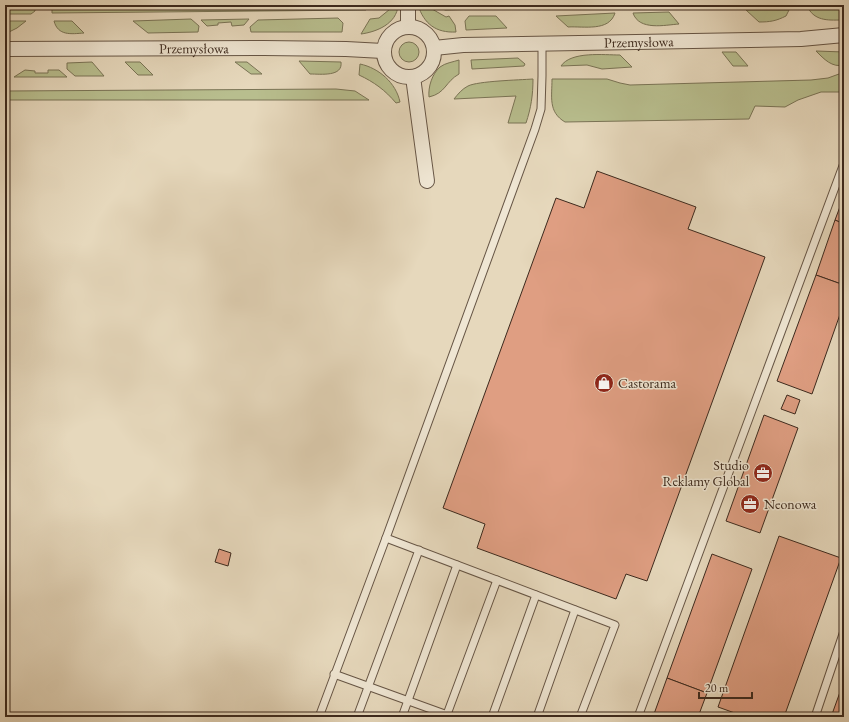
<svg xmlns="http://www.w3.org/2000/svg" width="849" height="722" font-family="'EB Garamond',serif">
<style>
.green{fill:#b8be8e;stroke:#7a7456}
.building{fill:#df9e82;stroke:#3c291d}
.lines{fill:none;stroke-linecap:round;stroke-linejoin:round}
.lane-casing{stroke:#665545;stroke-width:9}
.street-casing{stroke:#665545;stroke-width:16}
.lane{stroke:#efe6d3;stroke-width:7}
.street{stroke:#efe6d3;stroke-width:14}
.labels{text-anchor:middle;stroke-width:3;stroke-linejoin:round;paint-order:stroke}
.street-label{font-size:14px;fill:#3c291d;stroke:#efe6d3}
.poi-label{font-size:14px;fill:#3c291d;stroke:#efe6d3;text-anchor:start}
</style>
<rect width="100%" height="100%" fill="#e6d8bc"/>
<filter id="stains"><feTurbulence type="fractalNoise" baseFrequency=".005" numOctaves="4"/><feColorMatrix values="0 0 0 0 .2 0 0 0 0 .09 0 0 0 0 .02 0 0 0 .5 -.17"/></filter>
<radialGradient id="worn" r=".72"><stop offset=".6" stop-color="#630" stop-opacity="0"/><stop offset="1" stop-color="#630" stop-opacity=".3"/></radialGradient>
<g class="green">
<polygon points="5,5 35,5 35,11 31,14 5,14"/>
<polygon points="52,5 370,5 366,10 52,13"/>
<path d="M395,5H398C397,24 376,32 361,34L370,19L379,18Z"/>
<path d="M418,5H425L446,17L449,16L455,25L456,32C436,33 424,24 418,5Z"/>
<polygon points="437,5 615,5 615,6 445,10"/>
<path d="M844,7V20C830,20 816,22 808,8Z"/>
<path d="M746,10H789L786,16C776,21 770,22 759,22Z"/>
<path d="M669,12L679,24C665,25 639,31 633,13Z"/>
<path d="M615,13C609,32 584,26 568,27L556,16Z"/>
<polygon points="469,16 496,16 507,28 466,30 465,21"/>
<polygon points="338,18 343,23 342,32 251,32 250,27 258,20"/>
<polygon points="191,19 199,26 198,32 148,33 133,21"/>
<polygon points="249,19 244,25 232,26 231,22 218,23 218,25 207,26 201,20"/>
<polygon points="5,21 26,21 17,28 5,34"/>
<path d="M54,21H72L84,33C71,34 58,36 54,21Z"/>
<circle cx="409" cy="52" r="10"/>
<path d="M816,51L844,52V65C832,68 824,59 816,51Z"/>
<polygon points="722,52 736,52 748,66 733,66"/>
<path d="M620,55L632,67L602,69L587,65L561,66C571,51 604,55 620,55Z"/>
<polygon points="518,58 525,64 524,66 472,69 471,60"/>
<path d="M459,60V74C445,82 446,93 429,97C428,87 432,74 440,67C445,63 453,62 459,60Z"/>
<path d="M299,61L341,62C343,77 321,74 310,74Z"/>
<polygon points="92,62 104,76 75,76 67,69 67,63"/>
<polygon points="125,62 140,62 153,75 138,75"/>
<polygon points="235,62 247,62 262,74 251,74"/>
<path d="M360,64C379,68 396,83 400,102L396,103C385,90 374,82 359,75Z"/>
<polygon points="25,70 35,71 35,73 48,73 48,70 59,70 67,77 14,77"/>
<path d="M839,74L844,76V92H821L798,100L785,107L755,106L749,119L565,122C548,112 552,97 552,79H607L620,83L630,85L811,80L828,78Z"/>
<path d="M533,79C533,95 531,108 526,123H508L516,96L454,99C458,94 462,89 468,86C478,81 519,80 533,79Z"/>
<polygon points="336,89 355,91 369,100 5,100 5,91"/>
</g>
<g class="building">
<polygon points="597,171 696,207 688,229 765,257 647,581 626,574 616,599 477,548 485,524 443,508 556,198 584,208"/>
<polygon points="844,196 844,224 835,220"/>
<polygon points="835,220 844,224 844,285 816,275"/>
<polygon points="816,275 844,285 844,303 812,394 777,381"/>
<polygon points="787,395 800,400 795,414 781,409"/>
<polygon points="764,415 798,428 760,533 726,521"/>
<polygon points="779,536 841,558 784,717 746,717 718,707"/>
<polygon points="219,549 231,553 228,566 215,562"/>
<polygon points="712,554 752,569 707,693 667,678"/>
<polygon points="667,678 707,693 698,717 661,717 654,714"/>
<polygon points="844,681 844,717 831,717"/>
</g>
<g class="lines">
<g class="lane-casing">
<g id="lane">
<polyline points="542,43 542,76 541,109 535,129 386,538 615,625 580,717"/>
<polyline points="334,674 453,717"/>
<polyline points="319,717 386,538"/>
<polyline points="357,717 419,550"/>
<polyline points="402,717 457,565"/>
<polyline points="446,717 497,580"/>
<polyline points="492,717 536,595"/>
<polyline points="537,717 575,610"/>
<polyline points="638,717 844,163"/>
<polyline points="815,717 844,631"/>
</g>
</g>
<g class="street-casing">
<g id="street">
<polyline points="408,5 408,26"/>
<circle cx="409" cy="52" r="25"/>
<path id="s1" d="M434,48L463,45L801,39L844,35"/>
<path id="s2" d="M5,49L264,48L346,49L383,51"/>
<polyline points="413,77 427,181"/>
</g>
</g>
<use href="#lane" class="lane"/>
<use href="#street" class="street"/>
</g>
<defs>
<g id="shop-disc" transform="scale(1)"><circle r="9.5" fill="#8f2418" stroke="#efe6d3"/><path d="M-5-2.5h2.3a2.7 3.5 0 0 1 5.4 0H5L5.5 6h-11ZM-1.5-2.5h3a1.5 2.3 0 0 0-3 0Z" fill="#fff"/></g>
<g id="office-disc" transform="scale(1)"><circle r="9.5" fill="#8f2418" stroke="#efe6d3"/><path d="M-6-3h4V-5.5h4V-3h4V5H-6ZM-1-4.5V-3h2v-1.5ZM-6 0V1H6V0Z" fill="#fff"/></g>
</defs>
<g fill-rule="evenodd">
<use href="#shop-disc" x="604" y="383"/>
<use href="#office-disc" x="763" y="473"/>
<use href="#office-disc" x="750" y="504"/>
</g>
<g class="labels">
<g class="street-label">
<text dy="5" stroke="none"><textPath href="#s1" startOffset="205">Przemysłowa</textPath></text>
<text dy="5" stroke="none"><textPath href="#s2" startOffset="189">Przemysłowa</textPath></text>
</g>
<g class="poi-label">
<text x="618" y="388">Castorama</text>
<text x="749" y="470" text-anchor="end">Studio<tspan x="749" dy="16">Reklamy Global</tspan></text>
<text x="764" y="509">Neonowa</text>
</g>
</g>
<rect width="849" height="722" fill="none" stroke="#e6d8bc" stroke-width="20"/>
<rect x="6" y="6" width="837" height="710" fill="none" stroke="#3c291d" stroke-width="2"/>
<rect x="10" y="10" width="829" height="702" fill="none" stroke="#3c291d"/>
<path d="M699 692v6h53v-6" fill="none" stroke="#3c291d" stroke-width="2"/>
<text x="705" y="692" font-size="12" fill="#3c291d" stroke="#efe6d3" stroke-width="3" paint-order="stroke">20 m</text>
<rect width="100%" height="100%" filter="url(#stains)"/>
<rect width="100%" height="100%" fill="url(#worn)"/>
</svg>
